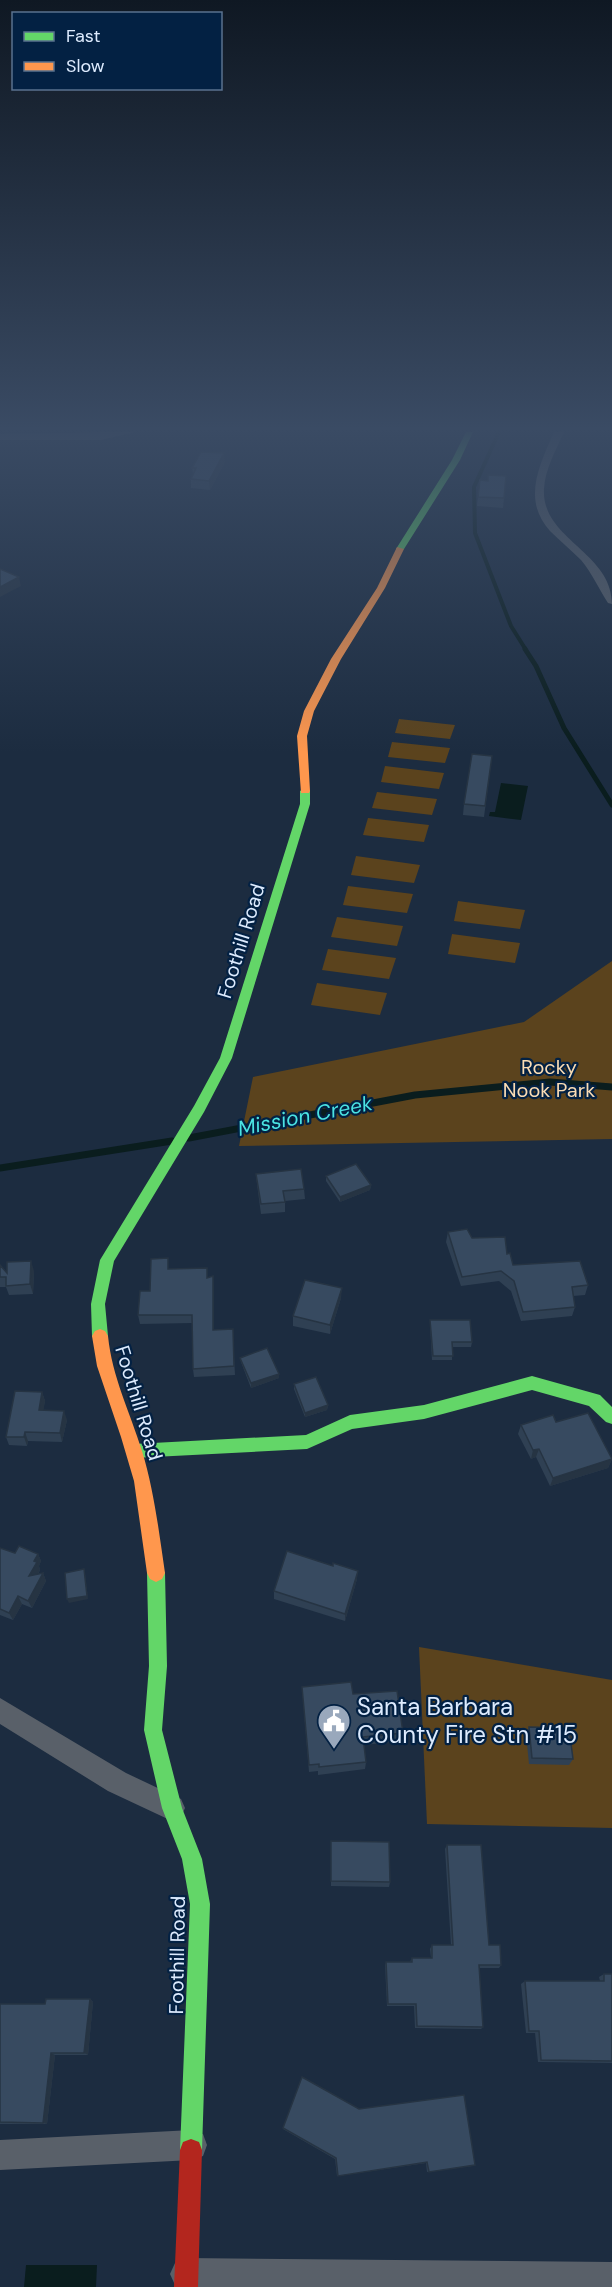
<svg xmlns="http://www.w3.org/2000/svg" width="612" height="2287" font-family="'DM Sans',sans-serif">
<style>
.green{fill:#5b431d}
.water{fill:#0a1d1e}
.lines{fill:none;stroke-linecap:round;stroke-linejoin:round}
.stream-far2{stroke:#0a1d1e;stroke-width:4}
.stream-far1{stroke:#0a1d1e;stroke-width:5}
.stream{stroke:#0a1d1e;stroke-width:7}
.street{fill:#596069;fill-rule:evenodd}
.fast{fill:#63d668;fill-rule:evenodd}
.slow{fill:#ff974d;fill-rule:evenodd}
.jam{fill:#b3261e;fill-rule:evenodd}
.wall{fill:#2f4053}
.shaded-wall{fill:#263443}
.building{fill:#374a60;stroke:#263443;stroke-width:1.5}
.labels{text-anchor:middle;stroke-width:4.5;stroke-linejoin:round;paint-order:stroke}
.street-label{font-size:20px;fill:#ddebfe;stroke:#032143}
.park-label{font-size:20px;fill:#fadcb4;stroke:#032143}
.water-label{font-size:21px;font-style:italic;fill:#4be3e3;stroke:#032143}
.near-poi-label{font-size:24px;fill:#ddebfe;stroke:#032143;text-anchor:start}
</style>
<rect width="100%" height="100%" fill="#1c2c40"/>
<g class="green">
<polygon points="399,719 455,725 450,739 395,733"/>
<polygon points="392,742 450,748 445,763 388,757"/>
<polygon points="385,766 444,773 439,789 381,782"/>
<polygon points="377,792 437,799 432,815 372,808"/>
<polygon points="368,818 429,825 424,842 363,835"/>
<polygon points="356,856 420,865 414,883 351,875"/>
<polygon points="348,886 413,894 407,913 343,905"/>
<polygon points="458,901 525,910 520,929 454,921"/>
<polygon points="337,917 403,926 397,946 331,937"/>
<polygon points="452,934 520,943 515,963 448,954"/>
<polygon points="328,949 396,958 389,979 322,970"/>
<polygon points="612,961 612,1139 239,1146 253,1077 524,1022"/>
<polygon points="317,983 387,993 380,1015 311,1005"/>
<polygon points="419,1647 612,1680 612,1828 427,1824"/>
</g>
<g class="water">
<polygon points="501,783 528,786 521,820 489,816 490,812 495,812"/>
<polygon points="26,2265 97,2265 96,2287 24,2287"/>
</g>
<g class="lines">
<polyline class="stream-far2" points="499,432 474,487 475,533 511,626 526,650"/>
<polyline class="stream-far1" points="525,649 536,666 564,728 612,805"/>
<g class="stream">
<polyline points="189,1138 415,1095 550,1082 612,1087"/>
<polyline points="0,1168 172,1141"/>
</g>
<g class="street">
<polygon points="112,432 135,432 101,440 0,440 0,434"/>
<path d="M554,432H564C556,450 545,469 544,489C541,539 612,552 612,604L608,603C599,589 592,573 581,560C571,550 560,541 550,531C522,500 539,466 554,432Z"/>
<polygon points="0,1698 126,1773 181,1799 185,1808 181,1817 172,1821 108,1791 0,1724"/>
<polygon points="192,2130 203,2134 207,2145 203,2156 192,2160 0,2170 0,2140"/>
<polygon points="186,2258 612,2262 612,2287 179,2287 175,2285 170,2274 175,2263"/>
</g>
<g class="fast">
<polygon points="466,432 473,432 460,460 404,549 397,551 396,549 452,460"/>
<polygon points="305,788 310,791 310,804 232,1058 204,1112 114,1261 105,1304 108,1336 105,1341 100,1343 95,1341 92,1336 91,1304 100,1260 194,1106 220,1058 300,804 300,791"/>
<polygon points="532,1376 600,1395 612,1407 612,1424 606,1422 589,1406 532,1390 424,1419 352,1429 307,1449 134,1458 128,1456 126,1451 128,1446 134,1444 306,1435 350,1415 424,1405"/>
<polygon points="156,1564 162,1567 165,1573 167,1666 162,1730 182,1808 202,1859 210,1904 202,2150 199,2158 191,2161 183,2158 180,2150 190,1904 182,1859 162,1808 144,1730 149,1666 147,1573 150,1567"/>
</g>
<g class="slow">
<polygon points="397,547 404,549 385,588 341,659 314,711 307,736 310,791 309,793 301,793 297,736 304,711 331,659 377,588"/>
<path d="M100,1329L105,1331L108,1336C112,1377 130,1412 142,1451C154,1490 159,1532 165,1573L162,1579L156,1582L150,1579L147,1573L134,1481L121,1437L97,1366L92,1336L95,1331Z"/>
</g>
<polygon class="jam" points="191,2139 199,2142 202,2150 198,2287 174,2287 180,2150 183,2142"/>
</g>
<g class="wall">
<polygon points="225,462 210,490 191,488 191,479 193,475 192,468"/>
<polygon points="506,476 503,508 477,506 478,497 488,481"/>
<polygon points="492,756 484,817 463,815 464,804"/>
<polygon points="256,1174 304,1189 305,1199 285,1201 285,1212 261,1214 257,1184"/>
<polygon points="326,1176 371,1185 370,1190 340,1202 326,1181"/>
<polygon points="448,1232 472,1238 507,1254 513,1265 588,1285 585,1295 573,1296 575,1307 572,1316 521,1321 511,1291 499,1281 461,1286 446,1242"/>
<polygon points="0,1265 7,1273 34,1271 33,1294 9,1295 6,1287 0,1287"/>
<polygon points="169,1269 208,1277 214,1285 214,1330 233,1337 235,1375 194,1377 193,1369 192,1323 140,1324 138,1315 150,1291"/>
<polygon points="341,1298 330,1334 293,1326 293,1316"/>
<polygon points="430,1320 472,1342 471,1347 452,1347 452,1360 432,1360 430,1324"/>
<polygon points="240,1358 279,1374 279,1378 251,1388 241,1362"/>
<polygon points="294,1384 328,1405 327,1410 305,1417 294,1389"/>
<polygon points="42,1392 45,1401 43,1410 67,1420 62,1442 28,1441 27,1446 9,1445 6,1437"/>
<polygon points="556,1422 612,1459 608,1468 550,1486 536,1457 531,1459 518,1434 521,1425"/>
<polygon points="0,1548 15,1553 38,1554 41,1561 39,1566 40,1570 38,1574 43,1573 46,1581 32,1608 22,1604 13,1620 0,1615"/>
<polygon points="357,1579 345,1621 274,1599 274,1591"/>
<polygon points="302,1687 353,1694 403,1733 401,1741 364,1745 366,1762 365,1769 318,1775 318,1771 309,1772"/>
<polygon points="529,1727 573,1759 569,1765 529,1764 526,1734"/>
<polygon points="331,1841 390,1882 389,1887 331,1886"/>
<polygon points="447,1845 489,1945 501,1965 499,1968 479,1968 483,2027 481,2029 415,2028 414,2006 387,2006 385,1965 386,1962 410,1962 412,1958 431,1958 430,1949 432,1945 451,1945 445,1849"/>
<polygon points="604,1974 612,1974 612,2063 538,2062 535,2033 526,2033 521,1984 525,1981 600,1981 599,1977"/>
<polygon points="90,1999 93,2002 88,2055 55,2055 47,2124 0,2124 0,2004 45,2004"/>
<polygon points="359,2109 472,2166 427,2172 426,2163 337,2176 335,2159 283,2129 283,2128"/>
</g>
<g class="shaded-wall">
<polygon points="224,453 225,462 210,490 209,481"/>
<polygon points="19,577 21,586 0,597 0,587"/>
<polygon points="371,1185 370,1190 340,1202 340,1197"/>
<polygon points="31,1261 34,1271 33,1294 30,1284"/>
<polygon points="213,1276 214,1285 214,1339 213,1330"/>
<polygon points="342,1288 341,1298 330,1334 330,1325"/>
<polygon points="279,1374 279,1378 251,1388 251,1383"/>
<polygon points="42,1392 45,1401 42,1419 39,1410"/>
<polygon points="328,1405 327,1410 305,1417 305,1413"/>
<polygon points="64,1411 67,1420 62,1442 60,1433"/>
<polygon points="25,1432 28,1441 27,1446 24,1437"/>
<polygon points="539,1449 536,1457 531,1459 533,1450"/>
<polygon points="612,1459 608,1468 550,1486 553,1478"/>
<polygon points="38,1554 41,1561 39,1566 40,1570 33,1583 29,1576 34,1561"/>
<polygon points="84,1569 85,1573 88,1599 69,1603 67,1599"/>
<polygon points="358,1571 357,1579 345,1621 345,1614"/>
<polygon points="43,1573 46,1581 32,1608 28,1601"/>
<polygon points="18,1596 22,1604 13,1620 9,1613"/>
<polygon points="90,1999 93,2002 88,2055 84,2053"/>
<polygon points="51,2053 55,2055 47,2124 43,2123"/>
</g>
<g class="building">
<polygon points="201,452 224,453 209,481 191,479 196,468 192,468"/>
<polygon points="488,475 506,476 504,498 478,497 480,480 488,481"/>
<polygon points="0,569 19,577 0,587"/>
<polygon points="472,754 492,756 485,806 464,804"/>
<polygon points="356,1164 371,1185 340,1197 326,1176"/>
<polygon points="301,1169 304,1189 283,1191 285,1202 261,1204 256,1174"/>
<polygon points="467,1229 472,1238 505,1237 507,1254 510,1253 513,1265 580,1261 588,1285 572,1287 575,1307 523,1312 514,1281 501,1271 462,1277 448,1232"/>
<polygon points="168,1258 168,1269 207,1268 207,1278 213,1276 213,1330 233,1329 234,1366 193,1369 192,1315 138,1315 140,1291 150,1291 151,1259"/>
<polygon points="31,1261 30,1284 6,1286 6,1277 0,1277 0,1265 7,1273 7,1262"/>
<polygon points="305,1280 342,1288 330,1325 293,1316"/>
<polygon points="430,1320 470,1320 472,1342 452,1342 453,1356 433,1356"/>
<polygon points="267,1348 279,1374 251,1383 240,1358"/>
<polygon points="316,1377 328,1405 305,1413 294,1384"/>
<polygon points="15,1391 42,1392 39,1410 64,1411 60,1433 25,1432 24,1437 6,1437"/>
<polygon points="588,1413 612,1459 553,1478 539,1449 533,1450 521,1425 553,1415 556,1422"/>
<polygon points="19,1546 38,1554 34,1561 37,1562 29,1576 43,1573 28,1601 18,1596 9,1613 0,1609 0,1548 15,1553"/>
<polygon points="287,1551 333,1566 333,1563 358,1571 345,1614 274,1591"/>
<polygon points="84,1569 87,1596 67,1599 65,1573"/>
<polygon points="351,1682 353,1694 397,1691 403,1733 363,1737 366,1762 319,1767 319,1764 309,1765 302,1687"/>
<polygon points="529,1727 569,1728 573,1759 532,1758"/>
<polygon points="331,1841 389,1842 390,1882 331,1881"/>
<polygon points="447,1845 481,1845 489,1945 500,1945 501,1965 479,1965 483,2027 417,2026 416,2004 388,2004 386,1962 412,1962 412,1958 432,1958 432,1945 453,1945"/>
<polygon points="604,1974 612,1974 612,2061 541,2060 539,2031 529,2031 525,1981 604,1981"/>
<polygon points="46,1999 90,1999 84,2053 51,2053 43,2123 0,2122 0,2004 45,2004"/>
<polygon points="302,2077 359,2109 464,2095 475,2165 429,2172 427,2162 338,2176 336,2158 283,2128"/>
</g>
<linearGradient id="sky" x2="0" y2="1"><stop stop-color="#0f1823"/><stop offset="0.57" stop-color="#3a4b64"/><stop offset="1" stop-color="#3a4b64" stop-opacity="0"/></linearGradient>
<rect width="612" height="752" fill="url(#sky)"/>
<defs>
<g id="civic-pin" transform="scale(1.725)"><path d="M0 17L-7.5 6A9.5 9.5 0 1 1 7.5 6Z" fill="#99a8bc" stroke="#032143"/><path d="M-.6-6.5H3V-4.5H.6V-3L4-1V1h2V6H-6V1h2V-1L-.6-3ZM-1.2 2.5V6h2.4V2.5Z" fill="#fff"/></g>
</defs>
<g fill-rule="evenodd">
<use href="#civic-pin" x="334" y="1721"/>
</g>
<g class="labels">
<g class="street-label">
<text transform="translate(241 941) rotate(-73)" y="7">Foothill Road</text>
<text transform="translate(139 1403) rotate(73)" y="7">Foothill Road</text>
<text transform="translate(177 1955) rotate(-89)" y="7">Foothill Road</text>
</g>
<g class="park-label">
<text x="549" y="1074">Rocky<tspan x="549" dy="23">Nook Park</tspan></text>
</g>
<g class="water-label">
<text transform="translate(305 1116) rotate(-11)" y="7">Mission Creek</text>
</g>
<g class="near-poi-label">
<text x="357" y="1715">Santa Barbara<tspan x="357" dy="28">County Fire Stn #15</tspan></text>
</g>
</g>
<rect x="12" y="12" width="210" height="78" fill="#032143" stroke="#5a728e" stroke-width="1.5"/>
<rect x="24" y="32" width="30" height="9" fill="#63d668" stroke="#5a728e" stroke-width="1.5"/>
<text x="66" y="42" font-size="18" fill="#ddebfe">Fast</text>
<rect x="24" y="62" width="30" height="9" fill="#ff974d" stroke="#5a728e" stroke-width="1.5"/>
<text x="66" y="72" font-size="18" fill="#ddebfe">Slow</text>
</svg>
